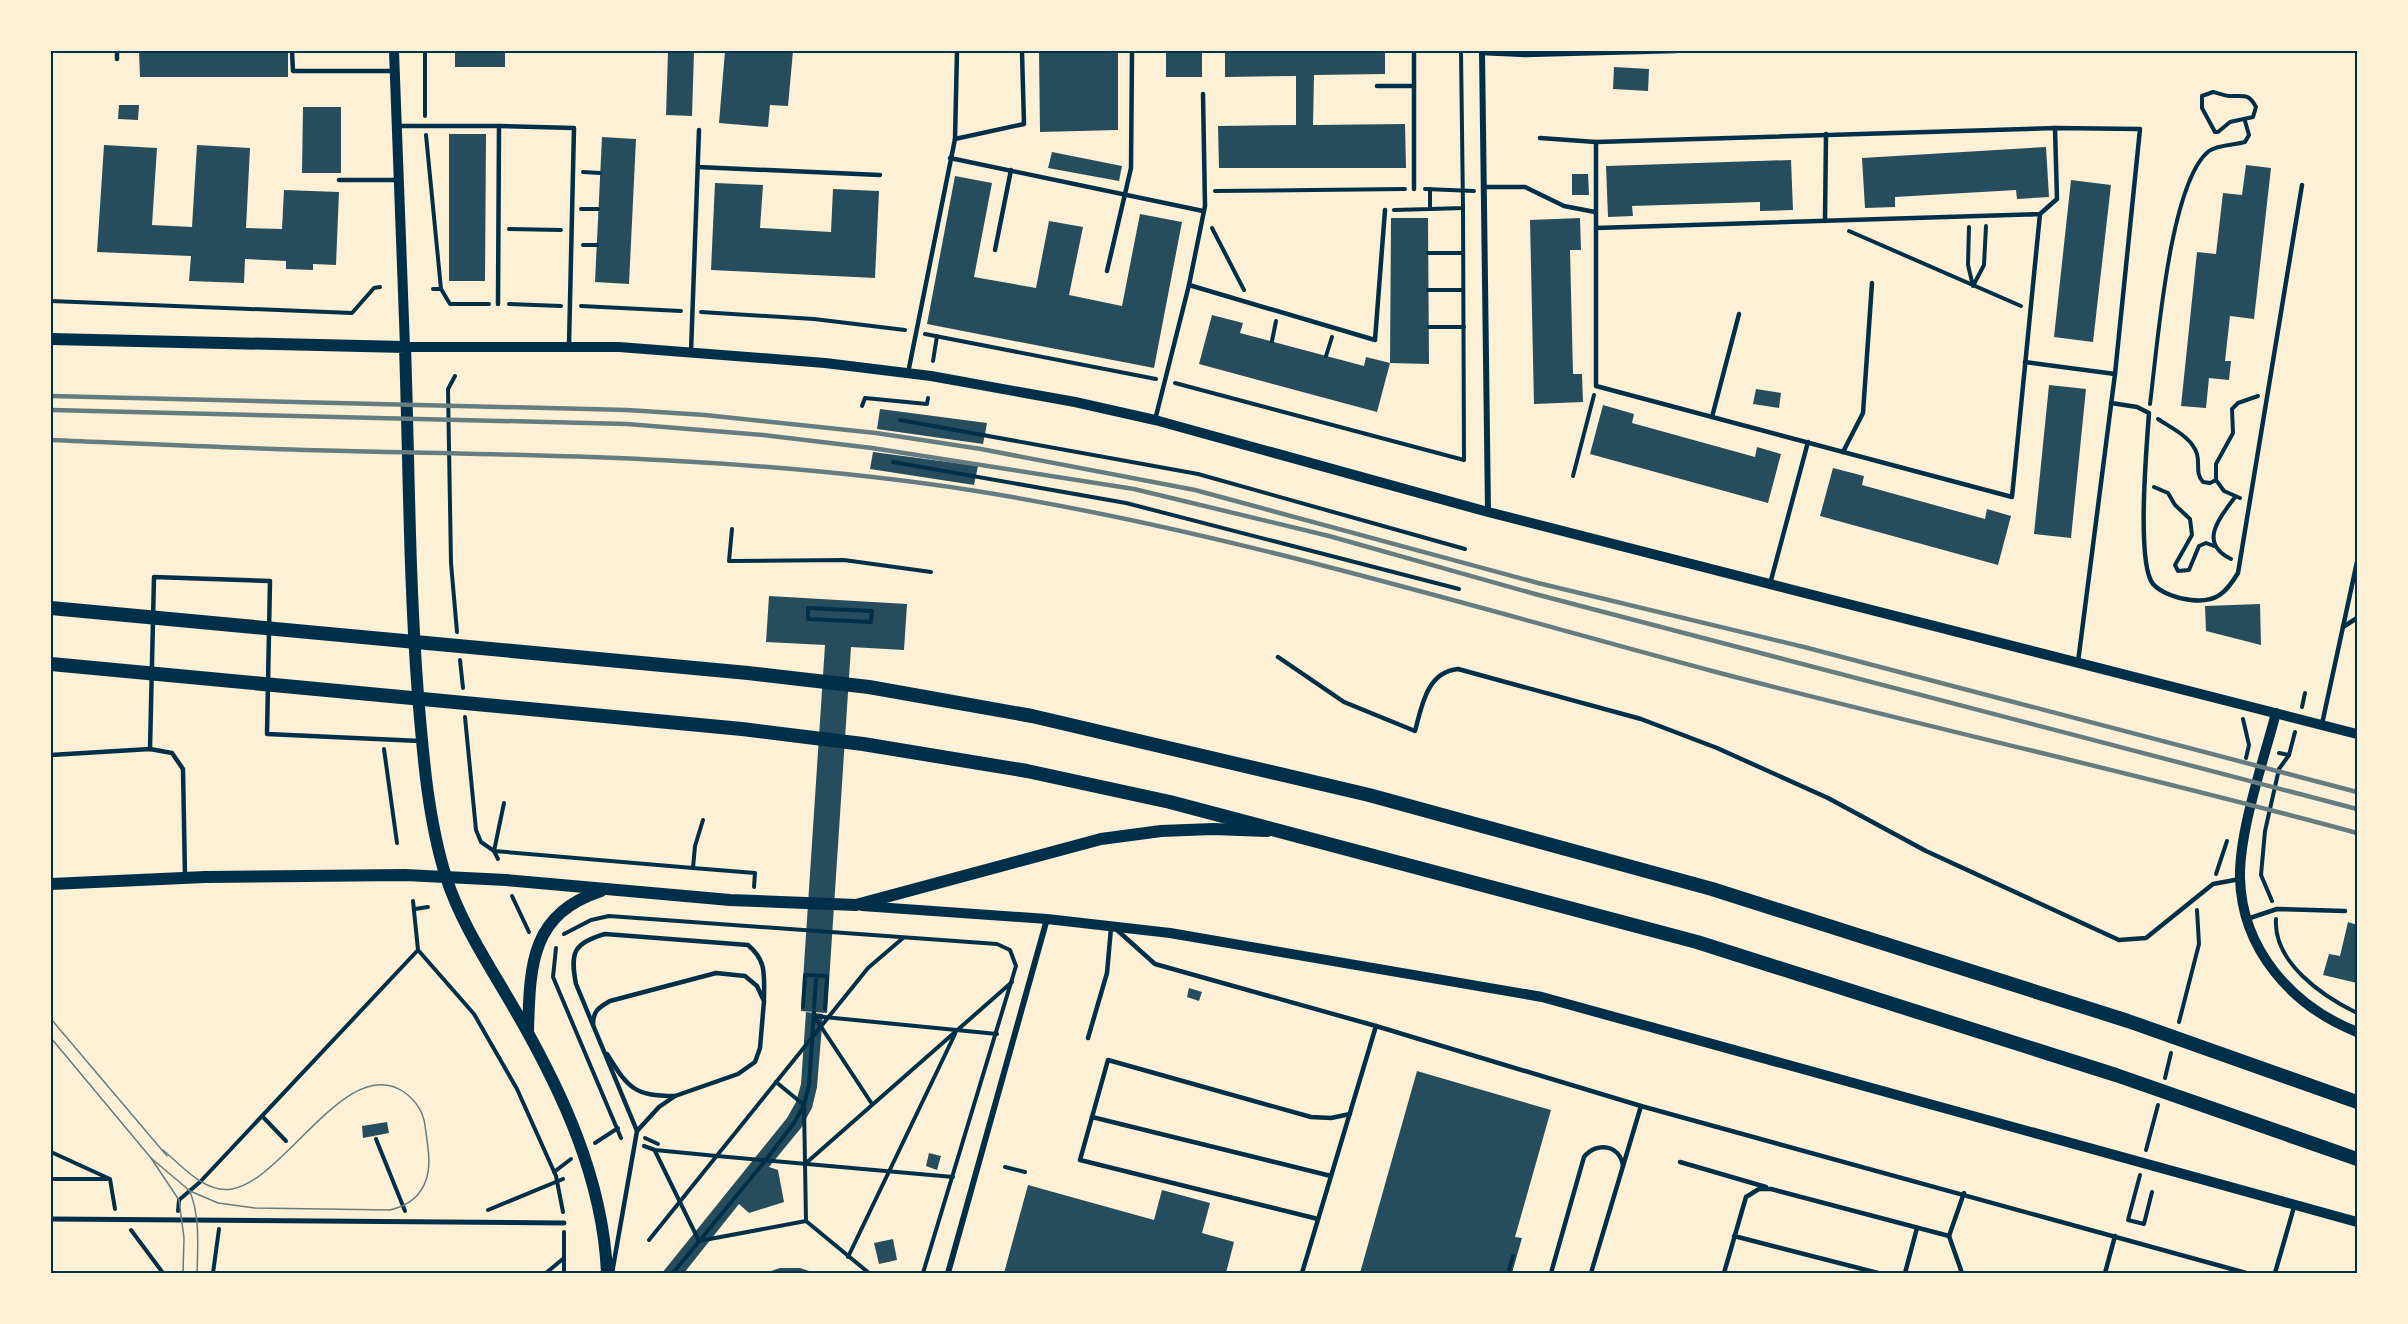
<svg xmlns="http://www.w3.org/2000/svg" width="2408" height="1324" font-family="Manrope,sans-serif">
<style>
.building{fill:#264d5e}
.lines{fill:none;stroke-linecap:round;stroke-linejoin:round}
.path{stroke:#003049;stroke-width:4}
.service{stroke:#003049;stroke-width:4.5}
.pedestrian{stroke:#003049;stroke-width:5}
.minor{stroke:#003049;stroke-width:6}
.tertiary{stroke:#003049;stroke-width:10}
.secondary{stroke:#003049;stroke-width:12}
.primary{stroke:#003049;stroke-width:14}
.tram{stroke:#657d81;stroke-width:1.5}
.rail{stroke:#657d81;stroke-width:4.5}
.neatline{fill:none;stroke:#003049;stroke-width:2}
</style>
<rect width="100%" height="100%" fill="#fdf0d5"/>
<g class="building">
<polygon points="139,51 288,51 288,77 140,77"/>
<rect x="455" y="51" width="50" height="16"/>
<polygon points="668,51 694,51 692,116 666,115"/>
<polygon points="725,51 793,51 788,106 770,105 768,127 719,123"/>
<polygon points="1039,51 1118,51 1118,130 1040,132"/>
<rect x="1166" y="51" width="36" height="26"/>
<polygon points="1225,51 1385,51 1385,74 1314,75 1313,125 1405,124 1406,168 1219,168 1218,126 1296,125 1296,76 1225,77"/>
<polygon points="1614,67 1649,69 1648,91 1613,89"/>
<polygon points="119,105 139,105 138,120 118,119"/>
<polygon points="303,107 341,107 341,173 302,173"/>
<polygon points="449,134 486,134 485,281 449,281"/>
<polygon points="602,137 636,139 629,284 595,282"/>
<polygon points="104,145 157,148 152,225 192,227 197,145 250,148 246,228 282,229 284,190 339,192 336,265 313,264 313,270 286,269 286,261 245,259 244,283 189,281 191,256 97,252"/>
<polygon points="2046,147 2049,197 2017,199 2016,190 1895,197 1895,207 1865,208 1862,158"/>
<polygon points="1052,152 1122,166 1119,181 1048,168"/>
<polygon points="1791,160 1793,210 1760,211 1760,202 1632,206 1633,216 1608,217 1606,166"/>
<polygon points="2246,165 2271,168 2254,319 2230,316 2225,361 2231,361 2229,380 2209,378 2206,408 2181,406 2197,252 2216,254 2223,193 2242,195"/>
<polygon points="1572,174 1588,174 1589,195 1572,195"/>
<polygon points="955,176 992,183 974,277 1036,288 1049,221 1083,227 1069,295 1122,306 1140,214 1182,222 1154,368 927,324"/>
<polygon points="2071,180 2111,185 2093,342 2054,337"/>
<polygon points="715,183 763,185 760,228 831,232 833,189 879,191 875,278 711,270"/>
<polygon points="1391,218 1428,218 1429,364 1390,363"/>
<polygon points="1580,218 1581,250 1570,250 1573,374 1582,374 1583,402 1534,404 1530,220"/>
<polygon points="1212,315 1243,323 1240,333 1364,366 1366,357 1390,363 1377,412 1199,364"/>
<polygon points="2049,385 2086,389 2071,538 2034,534"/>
<polygon points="1756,389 1781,393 1779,408 1753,404"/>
<polygon points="1603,405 1634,414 1632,423 1755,457 1757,447 1781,454 1768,503 1590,454"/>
<polygon points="880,409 987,423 983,444 877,429"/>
<polygon points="873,452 978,466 974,485 870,469"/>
<polygon points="1833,468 1864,476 1862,485 1985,519 1987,509 2011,516 1998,565 1820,516"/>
<polygon points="769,596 907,604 904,650 851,647 827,1013 801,1011 825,645 766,642"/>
<polygon points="2260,604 2261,645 2206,631 2205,606"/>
<polygon points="2348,922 2357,925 2357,983 2323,975 2329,954 2340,956"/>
<polygon points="1189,988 1202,992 1199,1001 1187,997"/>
<polygon points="806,1012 823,1014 817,1087 812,1108 801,1128 769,1167 778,1170 784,1202 749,1213 739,1204 684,1273 662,1273 787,1118 796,1102 801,1084"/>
<polygon points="1417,1071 1551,1110 1515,1237 1522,1238 1512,1273 1360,1273"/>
<polygon points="387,1122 389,1133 363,1138 362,1126"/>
<polygon points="929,1153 941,1156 937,1170 926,1166"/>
<polygon points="1028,1185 1154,1220 1162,1190 1210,1203 1202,1233 1234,1242 1226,1273 1004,1273"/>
<polygon points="893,1239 897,1260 879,1264 874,1243"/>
<polygon points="780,1268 800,1268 815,1273 765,1273"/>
</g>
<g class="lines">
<g class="path">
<polyline points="425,51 425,116"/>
<path d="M2213,92C2219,93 2227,97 2233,96C2245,96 2249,94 2256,107L2253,117L2230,122L2218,132H2215L2202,108V96Z"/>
<polyline points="426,135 441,289 450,304 489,304"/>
<polyline points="583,172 600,173"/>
<polyline points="1425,189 1474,191"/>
<polyline points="1215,191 1405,189"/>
<polyline points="581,209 598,209"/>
<polyline points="1430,209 1463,208 1461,51"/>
<polyline points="1394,210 1430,209 1430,189"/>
<polyline points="1969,227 1968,265 1973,286 1984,265 1986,226"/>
<polyline points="1212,228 1244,290"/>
<polyline points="509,229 561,230"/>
<polyline points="1849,231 2021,306"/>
<polyline points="583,245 597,245"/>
<polyline points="1428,253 1463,253"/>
<polyline points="433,289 441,289"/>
<polyline points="1428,290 1463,290"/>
<polyline points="51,301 352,313 374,288 380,287"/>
<polyline points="509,304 561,306"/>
<polyline points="581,306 681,311"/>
<polyline points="701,312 814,319 905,330"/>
<polyline points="1429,327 1464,327"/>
<polyline points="925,334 1156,379"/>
<polyline points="1272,341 1276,321"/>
<polyline points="1326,356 1332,337"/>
<polyline points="933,361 937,336"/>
<polyline points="455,376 448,389 451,563 457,632"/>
<polyline points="1175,383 1464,460 1463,208"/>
<path d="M2150,404C2157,351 2169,182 2209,151C2217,145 2235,145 2245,142L2249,135L2245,121"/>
<polyline points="862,406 865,398 927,404 928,398"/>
<path d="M2158,419C2171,428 2192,437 2197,454C2200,465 2195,473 2203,482L2210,483L2216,480"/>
<polyline points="900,420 1198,474 1465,549"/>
<polyline points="893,462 1126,503 1459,589"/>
<polyline points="1573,476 1594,395"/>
<polyline points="2154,487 2168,493 2175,505 2190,519 2192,535 2175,565 2178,571 2189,570 2199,546 2206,543 2214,546"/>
<polyline points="2240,498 2224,491 2216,480 2216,464 2233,433 2232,409 2238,403 2258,396"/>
<polyline points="732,529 729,561 844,560 931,572"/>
<path d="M2231,559C2198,543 2219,519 2235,497"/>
<polygon points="808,608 872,611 871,622 808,619"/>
<polyline points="460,660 463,688"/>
<polyline points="2302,707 2305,693"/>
<polyline points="465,717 476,830 481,842 494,851 693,868 695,846 703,820"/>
<polyline points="2243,719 2249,745 2246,758"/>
<polyline points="384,749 397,843"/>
<polyline points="2279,753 2289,755 2295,732"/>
<polyline points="498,859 494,851 504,803"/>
<polyline points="693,868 755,873 754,887"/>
<polyline points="2216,874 2227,841"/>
<polyline points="512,896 529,932"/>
<polyline points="413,901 418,950 474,1014 517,1089 556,1176 563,1212"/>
<polyline points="2272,901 2261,875 2265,831 2279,769 2289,755"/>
<polyline points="415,909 428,907"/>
<path d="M2276,919C2273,962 2322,996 2357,1013"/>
<polyline points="564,934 591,920 609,916 997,944 1010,950 1016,966 923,1273"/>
<polyline points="556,948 553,977 621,1138"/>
<polyline points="803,1007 805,975 827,976 825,1009"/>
<polyline points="814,1008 816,980"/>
<polyline points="2179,1022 2199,944 2197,910"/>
<polyline points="2165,1078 2171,1053"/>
<polyline points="776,1082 804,1105 806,1221 869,1273"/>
<polyline points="872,1104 814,1016 997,1034"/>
<polyline points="262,1116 286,1141"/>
<polyline points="645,1138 658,1144"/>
<polyline points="376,1139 405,1211"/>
<polyline points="595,1143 618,1128"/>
<polyline points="644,1146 655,1150 717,1156 953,1177"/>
<polyline points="2146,1150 2158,1105"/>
<polyline points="655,1151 699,1241 806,1221"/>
<polyline points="51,1152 110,1179 115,1209"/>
<polyline points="805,1164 1012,982"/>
<polyline points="1005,1167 1025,1172"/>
<polyline points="554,1172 571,1159"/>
<polyline points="2140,1175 2128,1220 2144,1224 2152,1192"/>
<polyline points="51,1179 107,1179"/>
<polyline points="488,1210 563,1179"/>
<polyline points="178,1211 179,1200 200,1182 418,950"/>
<polyline points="131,1230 163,1273"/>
<polyline points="649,1240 868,968 903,938"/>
<polyline points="848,1257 955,1034"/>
<polyline points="213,1273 219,1229"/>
<polyline points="546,1273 564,1258"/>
<polyline points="564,1273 564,1232"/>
<polyline points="673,1273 765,1161 794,1123 804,1105 809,1085 814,1012"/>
<polyline points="1508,1273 1513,1256"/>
</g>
<g class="service">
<polyline points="292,51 293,71 393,71"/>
<polyline points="1414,51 1414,189"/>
<polyline points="1482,53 1525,55 1676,51"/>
<polyline points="117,59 117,51"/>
<polyline points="1377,86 1414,86"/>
<polyline points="398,126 499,126 498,304"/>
<polyline points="499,126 574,128 569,345"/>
<polyline points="1540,138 1596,142 2055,128 2140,129 2115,374 2078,662"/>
<polyline points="955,139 1024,124 1022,52"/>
<polyline points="950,158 1203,211"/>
<polyline points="698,167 880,175"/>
<polyline points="339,180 398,180"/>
<polyline points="1484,187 1525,187 1564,206 1595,212"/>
<polyline points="2040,214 2012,497 1596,386 1596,228 2040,214 2057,199 2055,128"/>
<polyline points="1825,221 1826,134"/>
<polyline points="1596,228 1596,142"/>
<polyline points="995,250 1011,170"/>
<polyline points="1107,271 1131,168 1132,51"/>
<polyline points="1189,285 1375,340 1385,210"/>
<polyline points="691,352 699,130"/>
<polyline points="2025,362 2115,374"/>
<polyline points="908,373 955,139 957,51"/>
<path d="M2111,403L2137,407L2149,413C2147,443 2136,563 2153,584C2161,593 2179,599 2191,600C2216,603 2226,593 2238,573L2302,185"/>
<polyline points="1712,417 1739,314"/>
<polyline points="1155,420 1189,285 1205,206 1203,94"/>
<polyline points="1843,452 1863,413 1872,283"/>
<polyline points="1770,584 1808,442"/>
<polyline points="2343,627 2357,618"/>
<path d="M1278,657L1344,702L1415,731C1422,705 1427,672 1458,669L1641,719L1717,748L1828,798L1926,851L2119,940L2146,938L2213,884L2240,879"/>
<polyline points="2322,724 2357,562"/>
<polyline points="150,749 154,577 270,581 267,734 420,741"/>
<polyline points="51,755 150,749 172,753 183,769 185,877"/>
<polyline points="2247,919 2277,909 2345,911"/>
<polyline points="1117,930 1155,964 1376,1026 1641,1106 2246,1273"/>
<path d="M593,1025C593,1011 598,1008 610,1001L716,973L745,976L757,986L764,1001L760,1048L755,1062L738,1074L675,1096L659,1107L637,1131L612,1273"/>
<polyline points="1088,1038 1107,973 1111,928"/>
<path d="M607,1054C628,1088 634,1096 675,1096"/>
<polyline points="1092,1117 1331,1176"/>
<path d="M637,1131L576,984C570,953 573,943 605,934L748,945C767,961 764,975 764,999"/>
<polyline points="1680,1162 1766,1187"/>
<polyline points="1318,1219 1080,1160 1108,1060 1311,1117 1331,1118 1350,1114"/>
<polyline points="1734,1236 1878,1273"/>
<polyline points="1302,1273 1376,1026"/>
<path d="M1551,1273L1584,1157C1597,1141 1620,1145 1623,1166"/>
<polyline points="1591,1273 1641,1106"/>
<polyline points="1724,1273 1746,1197 1759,1189 1771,1189 1949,1236"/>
<polyline points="1905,1273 1917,1228"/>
<polyline points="1962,1273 1949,1236 1964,1193"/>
<polyline points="2105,1273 2115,1236"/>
<polyline points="2275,1273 2294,1207"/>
</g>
<polyline class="pedestrian" points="51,1219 564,1223"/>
<g class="minor">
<polyline points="1482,51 1488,512"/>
<polyline points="948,1273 1047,919"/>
</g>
<g class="tertiary">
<polyline points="394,51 405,347 619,347 825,363 931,376 1075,402 1155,420 1488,512 2357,734"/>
<path d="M2276,713C2264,759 2239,831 2240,878C2242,950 2292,1006 2357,1032"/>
<polyline points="862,906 1047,919 1170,933 1542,997 2357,1222"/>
</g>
<g class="secondary">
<path d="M51,339L405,347C409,463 409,580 418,695C423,755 428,820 446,877C461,924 491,968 515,1010C562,1091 603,1179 607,1273"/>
<polyline points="51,884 205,877 405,875 506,880 730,900 856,905 1101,839 1161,831 1213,829 1267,831"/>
<path d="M528,1031C530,966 530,914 601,891"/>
</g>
<g class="primary">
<polyline points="51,608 748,673 869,687 1032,716 1369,795 1712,889 2128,1021 2357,1102"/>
<polyline points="51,664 742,729 863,744 1027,771 1170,802 1697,942 2116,1075 2357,1159"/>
</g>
<g class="tram">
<polyline points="51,1019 167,1156"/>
<polyline points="51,1038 151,1158 179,1200 184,1238 183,1273"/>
<path d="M151,1158L190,1191L218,1203L255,1208L390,1210C407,1206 420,1198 426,1180C432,1164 427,1142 425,1125C423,1111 415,1100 404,1092C347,1053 285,1180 232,1189C205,1194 182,1166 163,1150"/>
<path d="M189,1189C200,1215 198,1245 197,1273"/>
</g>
<g class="rail">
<polyline points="51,396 627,410 705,415 876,433 981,449 1195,490 1538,583 1804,647 2357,792"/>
<polyline points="51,410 627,424 763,435 872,448 1134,489 1329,536 1535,594 2357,809"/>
<path d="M51,440C149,444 248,449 346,451C555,455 763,458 970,490C1223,530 1469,606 1716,672C1929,728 2144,775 2357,833"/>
</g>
</g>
<rect width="2408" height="1324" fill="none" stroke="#fdf0d5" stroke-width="105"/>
<rect x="52" y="52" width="2304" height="1220" class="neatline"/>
</svg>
